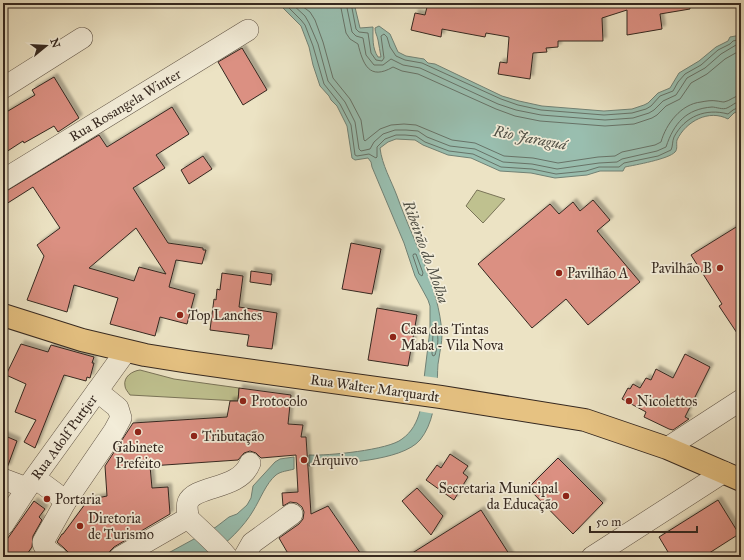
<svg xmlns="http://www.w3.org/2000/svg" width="744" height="560" font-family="'IM FELL Great Primer',serif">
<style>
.green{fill:#bfc18f;stroke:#7a7458}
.water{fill:#99beaf;stroke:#718276}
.pier{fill:#ece3c4}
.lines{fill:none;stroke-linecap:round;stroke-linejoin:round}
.shore{stroke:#677368;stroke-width:1}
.building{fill:#db9082;stroke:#352820;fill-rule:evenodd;filter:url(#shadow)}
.minor-casing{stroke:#635749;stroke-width:22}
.major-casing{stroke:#352820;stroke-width:24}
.minor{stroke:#f3edd9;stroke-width:21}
.major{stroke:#e6c282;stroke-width:22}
.poi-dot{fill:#8f2418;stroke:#f3edd9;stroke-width:1.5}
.labels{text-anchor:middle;stroke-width:3.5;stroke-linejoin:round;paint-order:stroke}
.street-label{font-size:14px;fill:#352820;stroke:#f3edd9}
.poi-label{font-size:14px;fill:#352820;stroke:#f3edd9;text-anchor:start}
.water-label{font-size:15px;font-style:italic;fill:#4e4e44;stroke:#f3edd9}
</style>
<defs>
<filter id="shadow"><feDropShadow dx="3.5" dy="-3.5" stdDeviation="1" flood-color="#0004"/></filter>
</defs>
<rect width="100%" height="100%" fill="#ece3c4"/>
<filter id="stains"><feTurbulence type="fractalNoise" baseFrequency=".005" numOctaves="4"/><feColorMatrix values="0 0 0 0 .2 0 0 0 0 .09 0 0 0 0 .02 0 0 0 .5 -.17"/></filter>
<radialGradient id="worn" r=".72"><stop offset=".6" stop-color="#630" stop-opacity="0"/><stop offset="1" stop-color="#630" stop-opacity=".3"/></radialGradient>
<g class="green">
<polygon points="477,190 505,199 483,223 466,206"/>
<path d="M140,370L174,379L239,388L238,401L130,395C128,392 125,389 125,386C123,377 132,371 140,370Z"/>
</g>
<g class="water">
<path d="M276,3H354L360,28L373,27C373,38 372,48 378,57H381C380,51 379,46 378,40C377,35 375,33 375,28L379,26L390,34L398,52L406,56L424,59L428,63L435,64L502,96L519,101L542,106L604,111L632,109L644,105L648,103L658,93L670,88L679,73L699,61L716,47L728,41L730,37L741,35V110L734,113L728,119C709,109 686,121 677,140C676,144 678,149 675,152C669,159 635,165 625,167L623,171H600L587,175L555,178L531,173L500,171L471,158L448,155L423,145L415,140L396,139L388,142L380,148C382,165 391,180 397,196C413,241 439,286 442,334C442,343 440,350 439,358C437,366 438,375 437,383C435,402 433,424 420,440C401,462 337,463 309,466V455C327,456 389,450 402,439C412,432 417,422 420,411L430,330V306L428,300L415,276L404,243L372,167L371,162L368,158L355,160L352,158L347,126L337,106L331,100L329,96L320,86L313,65L309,47L301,26L282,7Z"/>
<path d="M294,457V469C288,471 281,471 276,475C266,483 260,500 253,511C245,525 226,545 212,552C196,559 178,557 161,557L216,527L229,517L237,514L247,505L251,498L253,486L275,462L280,459Z"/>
</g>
<polygon class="pier" points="423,376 439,378 435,414 418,411"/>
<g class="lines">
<g class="shore">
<path d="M284,3L301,20L305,25L313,46L324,84L340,104L351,125L355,155L357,156L369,154L376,158L377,157V147L385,139L396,135H405L416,136L425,142L449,151L473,154L501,167L532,169L556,174L586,171L599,167H619L624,163L658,156L671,150C673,146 672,142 674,137C685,116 706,108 728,114L733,110L741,106"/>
<path d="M291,3L305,16L309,23L318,44L328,81L345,102L355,122L359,149L361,151L370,149L374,142L383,134L395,130H406L418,131L427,137L450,146L475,149L503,162L532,164L557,169L599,163L617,162L622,159L657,151L666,147C674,123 686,109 712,107C716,107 723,110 727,108C732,106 735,102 741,101"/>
<path d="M298,3L310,12L315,20L323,42L333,78L350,99L361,120L364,140L365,141L380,129L391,125L404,124L416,125L452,140L475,143L504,156L533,158L558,163L598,157L615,156L622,152L655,145L661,142C666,124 681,104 701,102C706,101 712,100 717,101C718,101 722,102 724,102C730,101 734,96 741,95"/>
<path d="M340,3L346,33L350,39L358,44C363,64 369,81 393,67L402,71L418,74L496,109L515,116L540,121L605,126L634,124L652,118L657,115L666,106L680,99L691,83L707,74L725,59L741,50"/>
<polyline points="346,3 352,32 356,36 363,38 366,55 374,65 383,65 391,59 403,65 420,68 498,104 516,110 541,115 605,120 633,118 649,113 654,110 663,101 676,95 687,78 705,68 721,54 736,45 741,44"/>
<polyline points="351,3 356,29 359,32 368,33 371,53 376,60 382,61 384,58 381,36 384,34 387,37 390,47 396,56 405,60 422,63 501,99 518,105 541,110 604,115 632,113 646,109 651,106 660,96 673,91 678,82 685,74 701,65 718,50 730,44 733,41 741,39"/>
<polygon points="414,254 416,254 423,273 422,276 419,274 413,256"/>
<path d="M436,332C440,337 437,348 435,355L433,356L432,354L433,333Z"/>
</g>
</g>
<g class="building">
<polygon points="428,3 602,3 602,5 627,5 627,3 689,3 690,9 660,14 662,29 627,35 627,10 602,18 603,41 558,41 558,47 546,48 547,52 533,53 530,79 498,74 500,62 507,63 509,37 486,33 485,37 442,29 441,37 411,30 415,13 425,15"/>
<polygon points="242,48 267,90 243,105 218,62"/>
<polygon points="54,77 79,118 58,132 54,126 24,143 23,141 3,154 3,114 35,95 32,90"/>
<path d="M172,107L189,134L156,155L165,168L133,188L168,243L203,248V250H206L202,264L176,260L169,287L195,294L187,324L160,317L155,336L110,324L118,298L74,285L67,312L27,300L44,256L37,245L60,228L33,187L3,206V193L99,135L107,147ZM136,228L166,274L139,267L134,281L89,268Z"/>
<polygon points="203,156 212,169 189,184 181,170"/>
<polygon points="593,200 610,220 597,231 640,282 588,325 566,299 532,328 478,264 550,204 559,214 573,202 580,211"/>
<polygon points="741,224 741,339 719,306 722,304 691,255"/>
<polygon points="351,243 381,249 372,294 342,289"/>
<polygon points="251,271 272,274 271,285 250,282"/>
<polygon points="222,273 243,276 239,307 277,313 272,349 247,346 249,335 210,330 214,299 216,300 217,289 220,290"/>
<polygon points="377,308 417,315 408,366 368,360"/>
<polygon points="21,344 48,352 51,345 94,357 92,363 94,363 90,378 87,377 86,381 64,375 35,448 24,442 36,420 15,412 26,384 6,375"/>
<polygon points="685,354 710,367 685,417 689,419 673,430 669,429 644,417 646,412 622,399 628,388 630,389 633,384 640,388 646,378 651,380 656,369 673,378"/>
<polygon points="239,388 291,395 288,424 303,425 301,437 306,437 311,514 328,506 363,557 290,557 279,538 299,524 303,519 304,512 302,507 297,503 290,502 283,506 282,493 298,492 296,455 261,458 256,453 250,451 244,453 238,460 150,466 152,488 168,487 170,514 114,547 110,551 108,556 106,557 69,557 68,552 64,548 57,542 62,534 63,534 88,500 107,496 105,466 133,423 227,417 230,401 238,401"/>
<polygon points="3,435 17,441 7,468 3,467"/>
<polygon points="450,454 468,466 463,473 468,477 454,500 426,480 437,465 441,468"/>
<polygon points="558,458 603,503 573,534 528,488"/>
<polygon points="417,488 443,516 431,535 402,501"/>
<polygon points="718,500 739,534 703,557 671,557 659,537"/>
<polygon points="34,501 45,509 39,517 42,520 33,536 32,547 25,557 3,557 3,545"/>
<polygon points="481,510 511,557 406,557 449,530"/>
</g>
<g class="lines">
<g class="minor-casing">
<g id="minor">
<polyline points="3,88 82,38"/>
<polyline points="3,180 248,30"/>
<polyline points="667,448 741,400"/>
<path d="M35,478L66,501L43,542C43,549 52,553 57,557"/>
<polyline points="3,479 27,488"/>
<polyline points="66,501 114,431 121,418 118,408 97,391"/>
<path d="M188,518C188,513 186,507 188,502C195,485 240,490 250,463"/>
<polyline points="3,525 27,488 126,351"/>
<path d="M120,557L188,518C201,531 216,543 227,557"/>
<polyline points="244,557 252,543 292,514"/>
<polyline points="592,557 724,472"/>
</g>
</g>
<g class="major-casing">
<polyline id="major" points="3,315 82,340 145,355 189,362 441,397 585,420 667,448 741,480"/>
</g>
<use href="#minor" class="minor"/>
<use href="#major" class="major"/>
</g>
<g class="poi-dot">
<circle cx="720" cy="268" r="4"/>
<circle cx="559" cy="273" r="4"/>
<circle cx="180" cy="315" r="4"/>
<circle cx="393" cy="337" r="4"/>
<circle cx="243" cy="401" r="4"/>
<circle cx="629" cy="401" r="4"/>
<circle cx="138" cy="432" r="4"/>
<circle cx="194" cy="436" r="4"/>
<circle cx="304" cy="460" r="4"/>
<circle cx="566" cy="496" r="4"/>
<circle cx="47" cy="499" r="4"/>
<circle cx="80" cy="526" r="4"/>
</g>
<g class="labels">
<g class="street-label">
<text transform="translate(125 105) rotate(-31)" y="5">Rua Rosangela Winter</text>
<text transform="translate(375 388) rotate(8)" y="5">Rua Walter Marquardt</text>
<text transform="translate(64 437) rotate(-54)" y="5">Rua Adolf Puttjer</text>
</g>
<g class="poi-label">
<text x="712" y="273" text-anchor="end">Pavilhão B</text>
<text x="567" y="278">Pavilhão A</text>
<text x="188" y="320">Top Lanches</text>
<text x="401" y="334">Casa das Tintas<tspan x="401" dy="16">Maba - Vila Nova</tspan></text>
<text x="251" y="406">Protocolo</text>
<text x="637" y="406">Nicolettos</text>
<text x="202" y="441">Tributação</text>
<text x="138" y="452" text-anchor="middle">Gabinete<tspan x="138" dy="16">Prefeito</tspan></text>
<text x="312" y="465">Arquivo</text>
<text x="558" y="493" text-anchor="end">Secretaria Municipal<tspan x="558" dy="16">da Educação</tspan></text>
<text x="55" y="504">Portaria</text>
<text x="88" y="523">Diretoria<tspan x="88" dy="16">de Turismo</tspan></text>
</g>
<g class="water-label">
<text transform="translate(530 138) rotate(11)" y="5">Rio Jaraguá</text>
<text transform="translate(426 252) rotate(70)" y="5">Ribeirão do Molha</text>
</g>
</g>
<rect width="744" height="560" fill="none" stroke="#ece3c4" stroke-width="16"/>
<rect x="4" y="4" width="736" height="552" fill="none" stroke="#352820" stroke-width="2"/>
<rect x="8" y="8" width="728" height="544" fill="none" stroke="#352820"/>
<g transform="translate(46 46) rotate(72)" stroke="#f3edd9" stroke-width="3" paint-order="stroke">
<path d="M0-3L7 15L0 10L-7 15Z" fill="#352820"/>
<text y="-6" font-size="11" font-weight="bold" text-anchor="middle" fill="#352820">N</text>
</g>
<path d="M590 526v6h107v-6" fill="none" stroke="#352820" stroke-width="2"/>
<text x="596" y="526" font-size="12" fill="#352820" stroke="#f3edd9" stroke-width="3" paint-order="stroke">50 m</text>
<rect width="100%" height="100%" filter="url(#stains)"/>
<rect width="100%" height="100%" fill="url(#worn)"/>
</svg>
